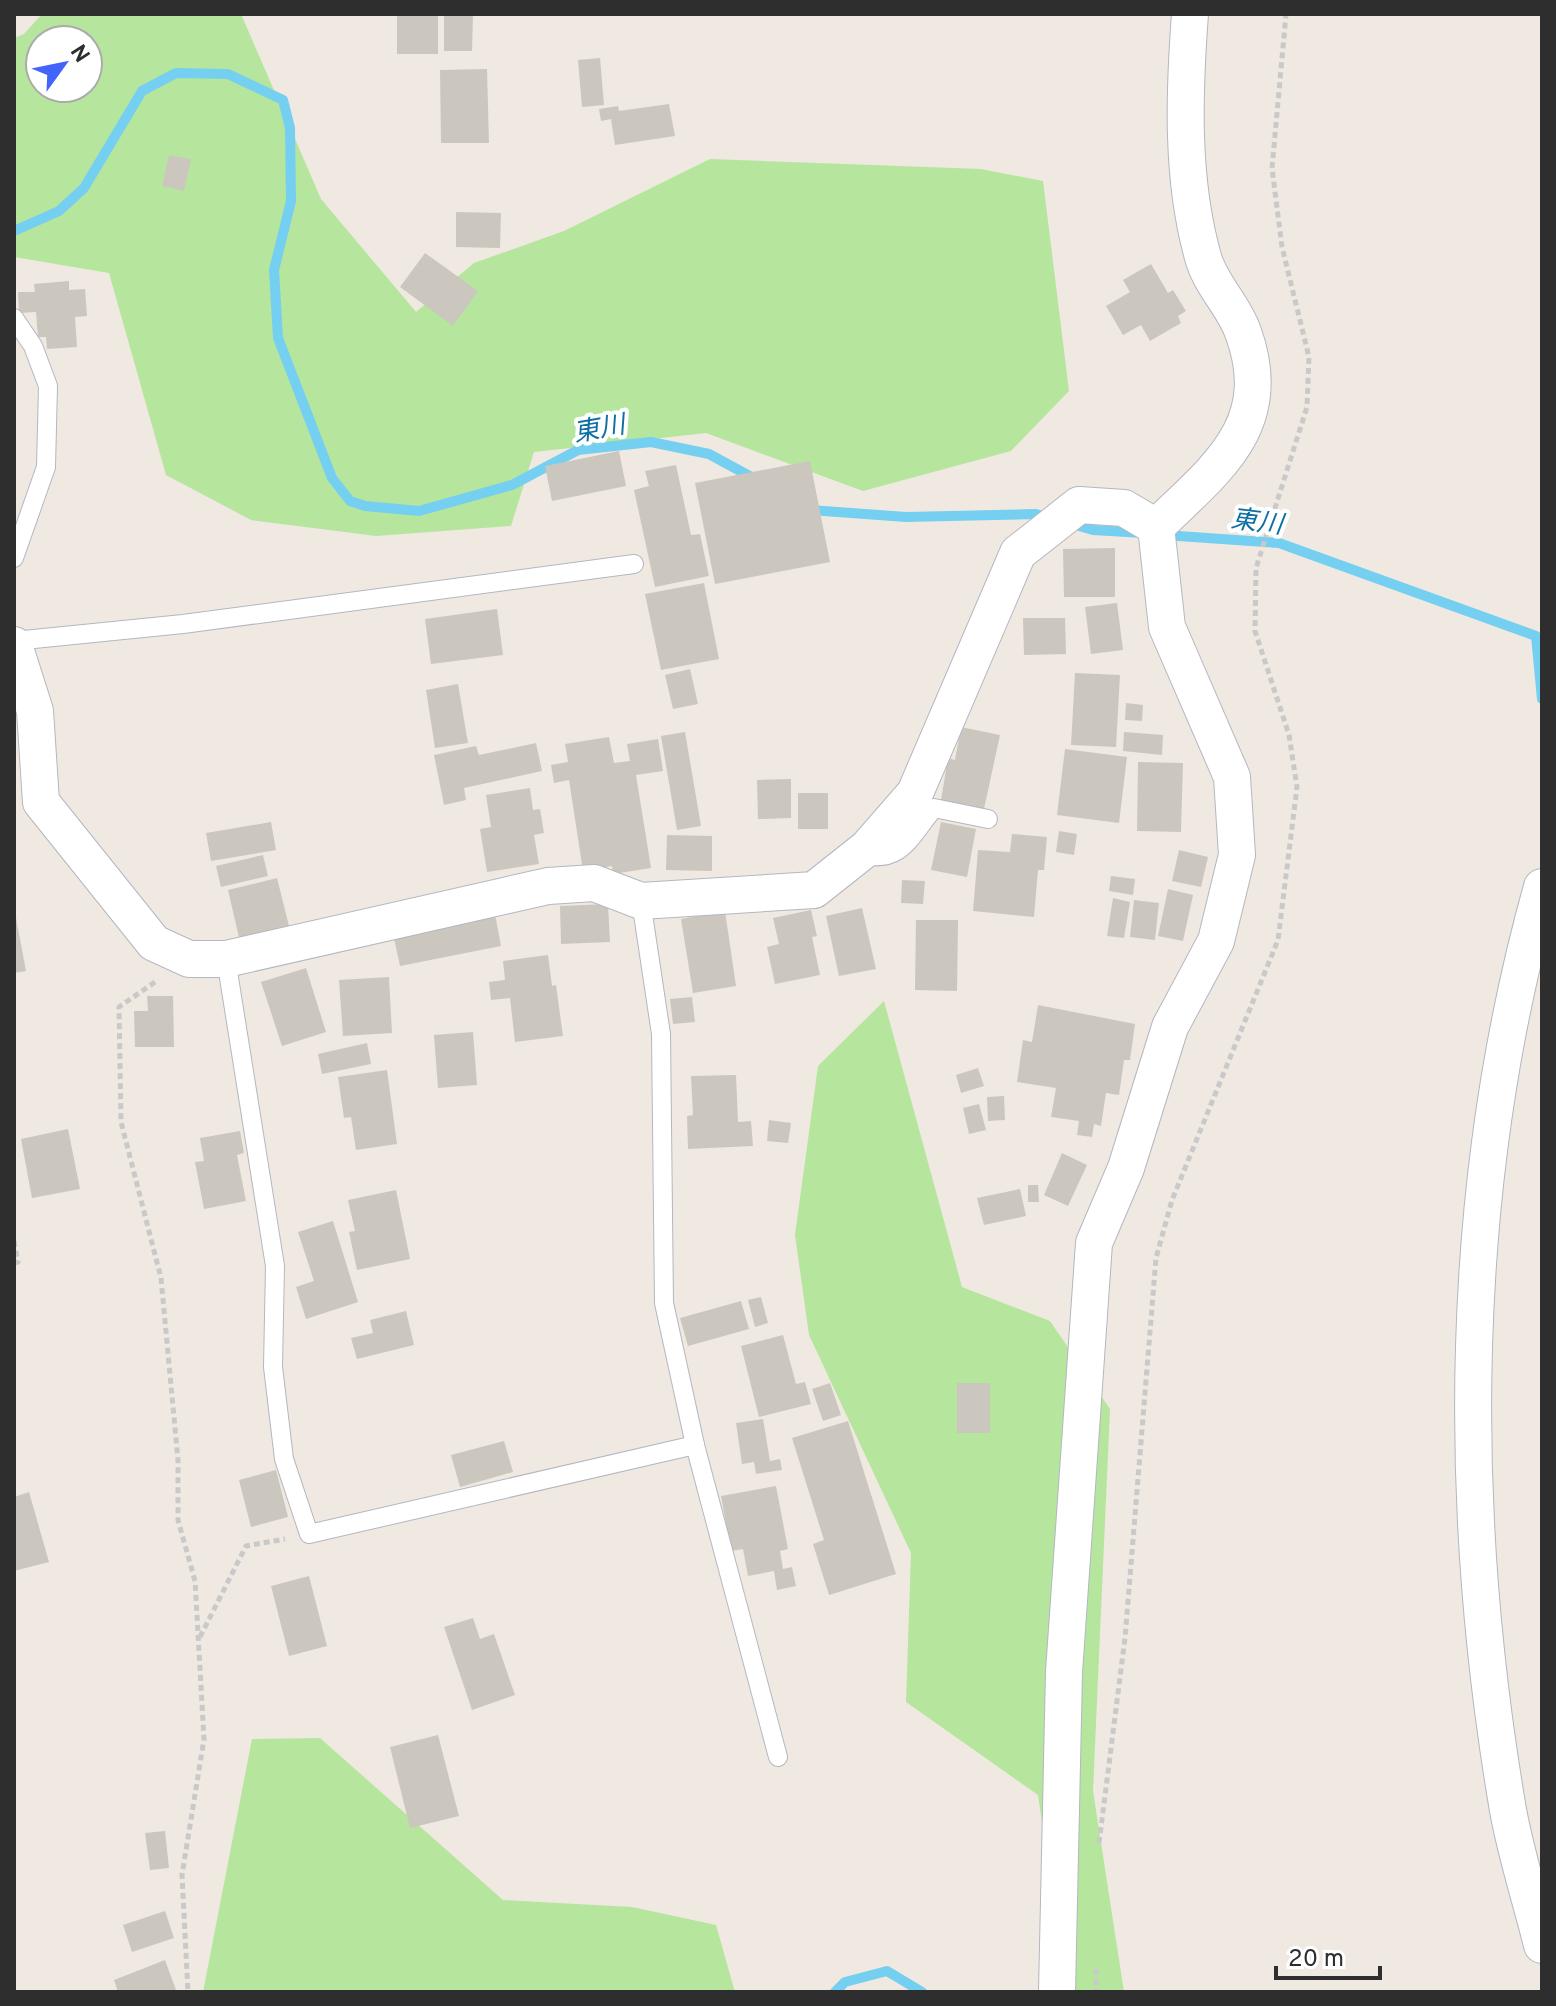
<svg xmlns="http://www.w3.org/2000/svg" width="1556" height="2006" font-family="Overpass,'Noto Sans JP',sans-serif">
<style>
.green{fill:#b6e59e;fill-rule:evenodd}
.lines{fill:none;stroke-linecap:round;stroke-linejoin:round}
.stream{stroke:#75cff0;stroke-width:10}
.building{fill:#cbc7bf}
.service-casing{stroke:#b4b7c1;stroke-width:20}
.minor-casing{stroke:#b4b7c1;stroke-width:38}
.path{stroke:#c9c9c9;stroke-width:5;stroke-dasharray:6 4;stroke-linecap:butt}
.service{stroke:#fff;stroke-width:18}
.minor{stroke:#fff;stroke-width:36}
.labels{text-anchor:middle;stroke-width:8;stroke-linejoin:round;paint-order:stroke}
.water-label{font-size:26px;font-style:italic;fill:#0d6fa3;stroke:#fff}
</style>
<rect width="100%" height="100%" fill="#efe9e1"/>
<g class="green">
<path d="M42,14H241L321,199L416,312L474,263L564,231L710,159L981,169L1043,181L1069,391L1011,451L863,491L706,433L534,452L511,526L376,536L251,520L166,475L109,273L14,257V38L24,34ZM40,40H88V88H40Z"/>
<polygon points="884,1001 962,1287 1050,1321 1110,1409 1093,1791 1124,1992 1067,1992 1038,1795 906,1702 911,1553 809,1335 795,1235 818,1066"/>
<polygon points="320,1738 503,1900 632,1907 716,1925 735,1992 203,1992 252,1739"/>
</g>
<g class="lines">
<g class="stream">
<polyline points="14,231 59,211 84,188 142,91 176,73 228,74 283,100 290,128 291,201 274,270 278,338 332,478 350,501 365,506 419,511 512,485 578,450 651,442 709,454 755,479"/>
<polyline points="810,510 906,517 1036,514 1049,518"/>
<polyline points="1069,523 1093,530 1144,533"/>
<polyline points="1164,535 1279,543 1536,636 1542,699"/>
<polyline points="835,1992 845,1982 887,1971 922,1992"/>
</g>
</g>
<g class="building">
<rect x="397" y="14" width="41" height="40"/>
<polygon points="444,14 473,14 472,51 444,51"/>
<polygon points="600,58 604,105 582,107 578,60"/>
<polygon points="487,69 489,143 441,143 440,70"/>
<polygon points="669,104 675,136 615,145 611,119 601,121 599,109 618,106 619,111"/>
<polygon points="169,155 191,159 184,191 162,186"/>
<polygon points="456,212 501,213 500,248 456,247"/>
<polygon points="425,253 478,291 453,326 400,287"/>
<polygon points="1151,264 1168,293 1173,290 1186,311 1178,316 1181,323 1150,341 1141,325 1123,335 1106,306 1130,292 1123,280"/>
<polygon points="69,281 69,290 85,289 87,316 75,317 77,347 47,349 46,337 38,337 36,312 19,313 18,292 35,292 34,284"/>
<polygon points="619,451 626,486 552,501 545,466"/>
<polygon points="810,461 830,562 715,584 695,483"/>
<polygon points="676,465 691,535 700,534 709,576 655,587 634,490 649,486 645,471"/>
<polygon points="1115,548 1115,597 1064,597 1063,549"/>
<polygon points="704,583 719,659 661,670 645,594"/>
<polygon points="1117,603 1123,650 1091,654 1085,607"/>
<polygon points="497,609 503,655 431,664 425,619"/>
<polygon points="1023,618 1065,618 1066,654 1024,655"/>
<polygon points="690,669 698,704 673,709 665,675"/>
<polygon points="1075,673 1120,675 1116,747 1071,745"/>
<polygon points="458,684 468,743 435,748 426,690"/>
<polygon points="1126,703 1143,705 1142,721 1125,720"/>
<polygon points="961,727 1000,735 984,809 941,800 948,758 955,760"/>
<polygon points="685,732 701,826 677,830 661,736"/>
<polygon points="1124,732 1163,735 1162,755 1123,751"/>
<polygon points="609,737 614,763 630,761 627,744 658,739 663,771 636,775 651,868 613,874 612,866 583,871 569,780 554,783 551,765 568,762 565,744"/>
<polygon points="536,743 542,771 464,788 466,800 444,805 434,755 476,746 479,755"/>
<polygon points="1065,749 1127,757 1119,823 1057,815"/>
<polygon points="1138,762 1183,763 1181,832 1137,831"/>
<polygon points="791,779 791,818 758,819 757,780"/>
<polygon points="530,788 533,810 540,809 544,833 534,835 539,864 487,872 480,829 491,827 486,795"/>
<rect x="798" y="793" width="30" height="36"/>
<polygon points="271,822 276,850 211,861 206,833"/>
<polygon points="941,822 976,829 967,877 931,870"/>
<polygon points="1059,831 1077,834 1074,855 1056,852"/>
<polygon points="1012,834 1047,837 1044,870 1038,870 1034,917 973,911 978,850 1010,852"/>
<polygon points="667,835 712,836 712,871 666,870"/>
<polygon points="1179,850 1208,857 1201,887 1172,881"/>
<polygon points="263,855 268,876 221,887 216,866"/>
<polygon points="1111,876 1135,879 1133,895 1109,891"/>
<polygon points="277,878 290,930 240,942 228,890"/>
<polygon points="902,880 925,881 923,904 901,903"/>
<polygon points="1168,889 1193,895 1183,941 1158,936"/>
<polygon points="1113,898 1130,902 1124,938 1107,936"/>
<polygon points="1134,900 1159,903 1155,940 1130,937"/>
<polygon points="608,904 610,942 561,944 560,906"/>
<polygon points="14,907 26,971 14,973"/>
<polygon points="862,908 876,969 839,976 826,916"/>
<polygon points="811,910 817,936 812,937 820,975 775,984 767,947 779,944 773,918"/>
<polygon points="725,911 736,986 693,993 681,919"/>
<polygon points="495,914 501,946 400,966 393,934"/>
<polygon points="916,920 958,920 957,991 915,990"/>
<polygon points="548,955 552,986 556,985 563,1036 515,1042 510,998 491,1000 489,982 505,980 503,961"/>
<polygon points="306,968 326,1032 282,1046 261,982"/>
<polygon points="389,977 392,1033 343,1036 339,980"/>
<polygon points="147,996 173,996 174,1047 135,1047 134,1011 148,1011"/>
<polygon points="692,997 695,1022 673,1024 670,999"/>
<polygon points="1038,1005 1135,1024 1130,1060 1124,1060 1119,1095 1106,1093 1101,1126 1094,1124 1092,1137 1077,1135 1079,1121 1051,1117 1056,1088 1017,1082 1023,1040 1032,1042"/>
<polygon points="473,1032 477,1085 438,1088 434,1035"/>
<polygon points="367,1043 371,1064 322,1074 318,1054"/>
<polygon points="978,1068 984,1086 961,1093 956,1075"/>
<polygon points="387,1070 397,1144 356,1150 351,1117 344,1118 338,1077"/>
<polygon points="736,1075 738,1122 751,1121 753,1146 688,1149 687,1116 693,1115 691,1076"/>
<polygon points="1004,1096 1005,1120 988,1121 987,1097"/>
<polygon points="979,1104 986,1130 969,1134 963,1108"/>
<polygon points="769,1120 791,1123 788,1143 767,1141"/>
<polygon points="68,1129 80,1189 32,1198 21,1139"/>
<polygon points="240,1131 244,1153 237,1155 246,1201 204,1209 195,1162 204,1161 200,1138"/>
<polygon points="1062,1153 1087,1165 1068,1206 1044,1195"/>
<polygon points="1028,1185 1038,1185 1039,1202 1028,1202"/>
<polygon points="1020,1189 1026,1216 984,1225 977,1198"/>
<polygon points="396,1190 410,1259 357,1270 349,1232 355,1231 348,1200"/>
<polygon points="333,1221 358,1302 306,1319 296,1287 314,1281 298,1232"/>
<polygon points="761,1297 768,1323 755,1327 748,1300"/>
<polygon points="741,1301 749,1329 688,1346 680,1318"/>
<polygon points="406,1311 414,1345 357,1359 351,1338 373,1333 370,1320"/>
<polygon points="783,1335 796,1384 805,1382 811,1404 759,1417 741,1346"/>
<polygon points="830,1383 841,1415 823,1421 812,1389"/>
<rect x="957" y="1383" width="33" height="50"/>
<polygon points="763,1419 770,1461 780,1459 782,1470 756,1474 754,1462 742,1464 736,1423"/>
<polygon points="848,1421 896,1574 829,1595 813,1544 824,1540 792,1438"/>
<polygon points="504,1441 513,1472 460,1487 451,1455"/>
<polygon points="276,1470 288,1517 251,1527 239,1480"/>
<polygon points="776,1486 788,1549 780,1551 783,1569 792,1567 796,1586 777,1590 774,1571 748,1576 743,1549 731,1551 721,1496"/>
<polygon points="29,1492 49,1562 14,1571 14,1497"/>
<polygon points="309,1576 327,1646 289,1656 271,1586"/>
<polygon points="473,1618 480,1639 494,1634 515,1695 472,1710 444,1627"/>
<polygon points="438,1735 459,1816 410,1828 390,1747"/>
<polygon points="165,1831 169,1868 150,1870 145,1833"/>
<polygon points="165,1911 174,1938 132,1952 123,1925"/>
<polygon points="165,1960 176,1990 118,1992 114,1980"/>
</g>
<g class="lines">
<g class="service-casing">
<g id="service">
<polyline points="14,318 33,346 48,386 46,467 14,558"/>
<polyline points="14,641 183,624 634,564"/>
<path d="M860,854C901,865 910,837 934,808L988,819"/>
<polyline points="641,901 661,1034 664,1303 695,1445 778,1757"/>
<polyline points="226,959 275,1266 273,1367 284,1459 309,1534 695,1445"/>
</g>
</g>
<g class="minor-casing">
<g id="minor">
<path d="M1156,527C1217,468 1277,425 1243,332C1234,306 1210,284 1203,257C1181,179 1184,94 1190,14"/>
<polyline points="14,645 35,711 41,802 154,943 189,959 226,959 548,886 594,883 641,901 814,890 867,848 915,793 1018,553 1079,505 1124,508 1156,527"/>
<path d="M1542,887C1458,1186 1456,1505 1508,1810C1516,1855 1531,1900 1542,1945"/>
<polyline points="1057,1992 1064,1672 1094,1243 1126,1168 1170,1027 1216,941 1237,855 1232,777 1167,627 1156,527"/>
</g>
</g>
<g class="path">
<polyline points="155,982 119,1007 121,1122 161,1278 178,1460 178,1520 195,1581 204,1739 182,1875 188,1992"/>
<polyline points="14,1241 18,1262 14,1263"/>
<polyline points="200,1637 246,1546 285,1539"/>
<polyline points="1099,1843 1125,1638 1156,1258 1172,1200 1278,940 1297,787 1289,735 1255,631 1256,568 1307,407 1309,357 1282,247 1272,168 1286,14"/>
<polyline points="1096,1969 1097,1992"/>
</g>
<use href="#service" class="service"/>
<use href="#minor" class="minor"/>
</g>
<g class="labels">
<g class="water-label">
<text transform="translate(599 428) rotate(-10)" y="9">東川</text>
<text transform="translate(1257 521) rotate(7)" y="9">東川</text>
</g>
</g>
<rect width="1556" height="2006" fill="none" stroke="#2e2e2e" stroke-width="32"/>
<g transform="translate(64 64) rotate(57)"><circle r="38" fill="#ffffff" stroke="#ababab" stroke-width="2"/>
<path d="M0-6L14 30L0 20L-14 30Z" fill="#4264fb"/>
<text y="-12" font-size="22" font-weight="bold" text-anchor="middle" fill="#2e2e2e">N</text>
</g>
<path d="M1276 1966v12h104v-12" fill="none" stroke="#2e2e2e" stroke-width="4"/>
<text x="1288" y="1966" font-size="24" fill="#2e2e2e" stroke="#ffffff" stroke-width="6" paint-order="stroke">20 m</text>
</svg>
